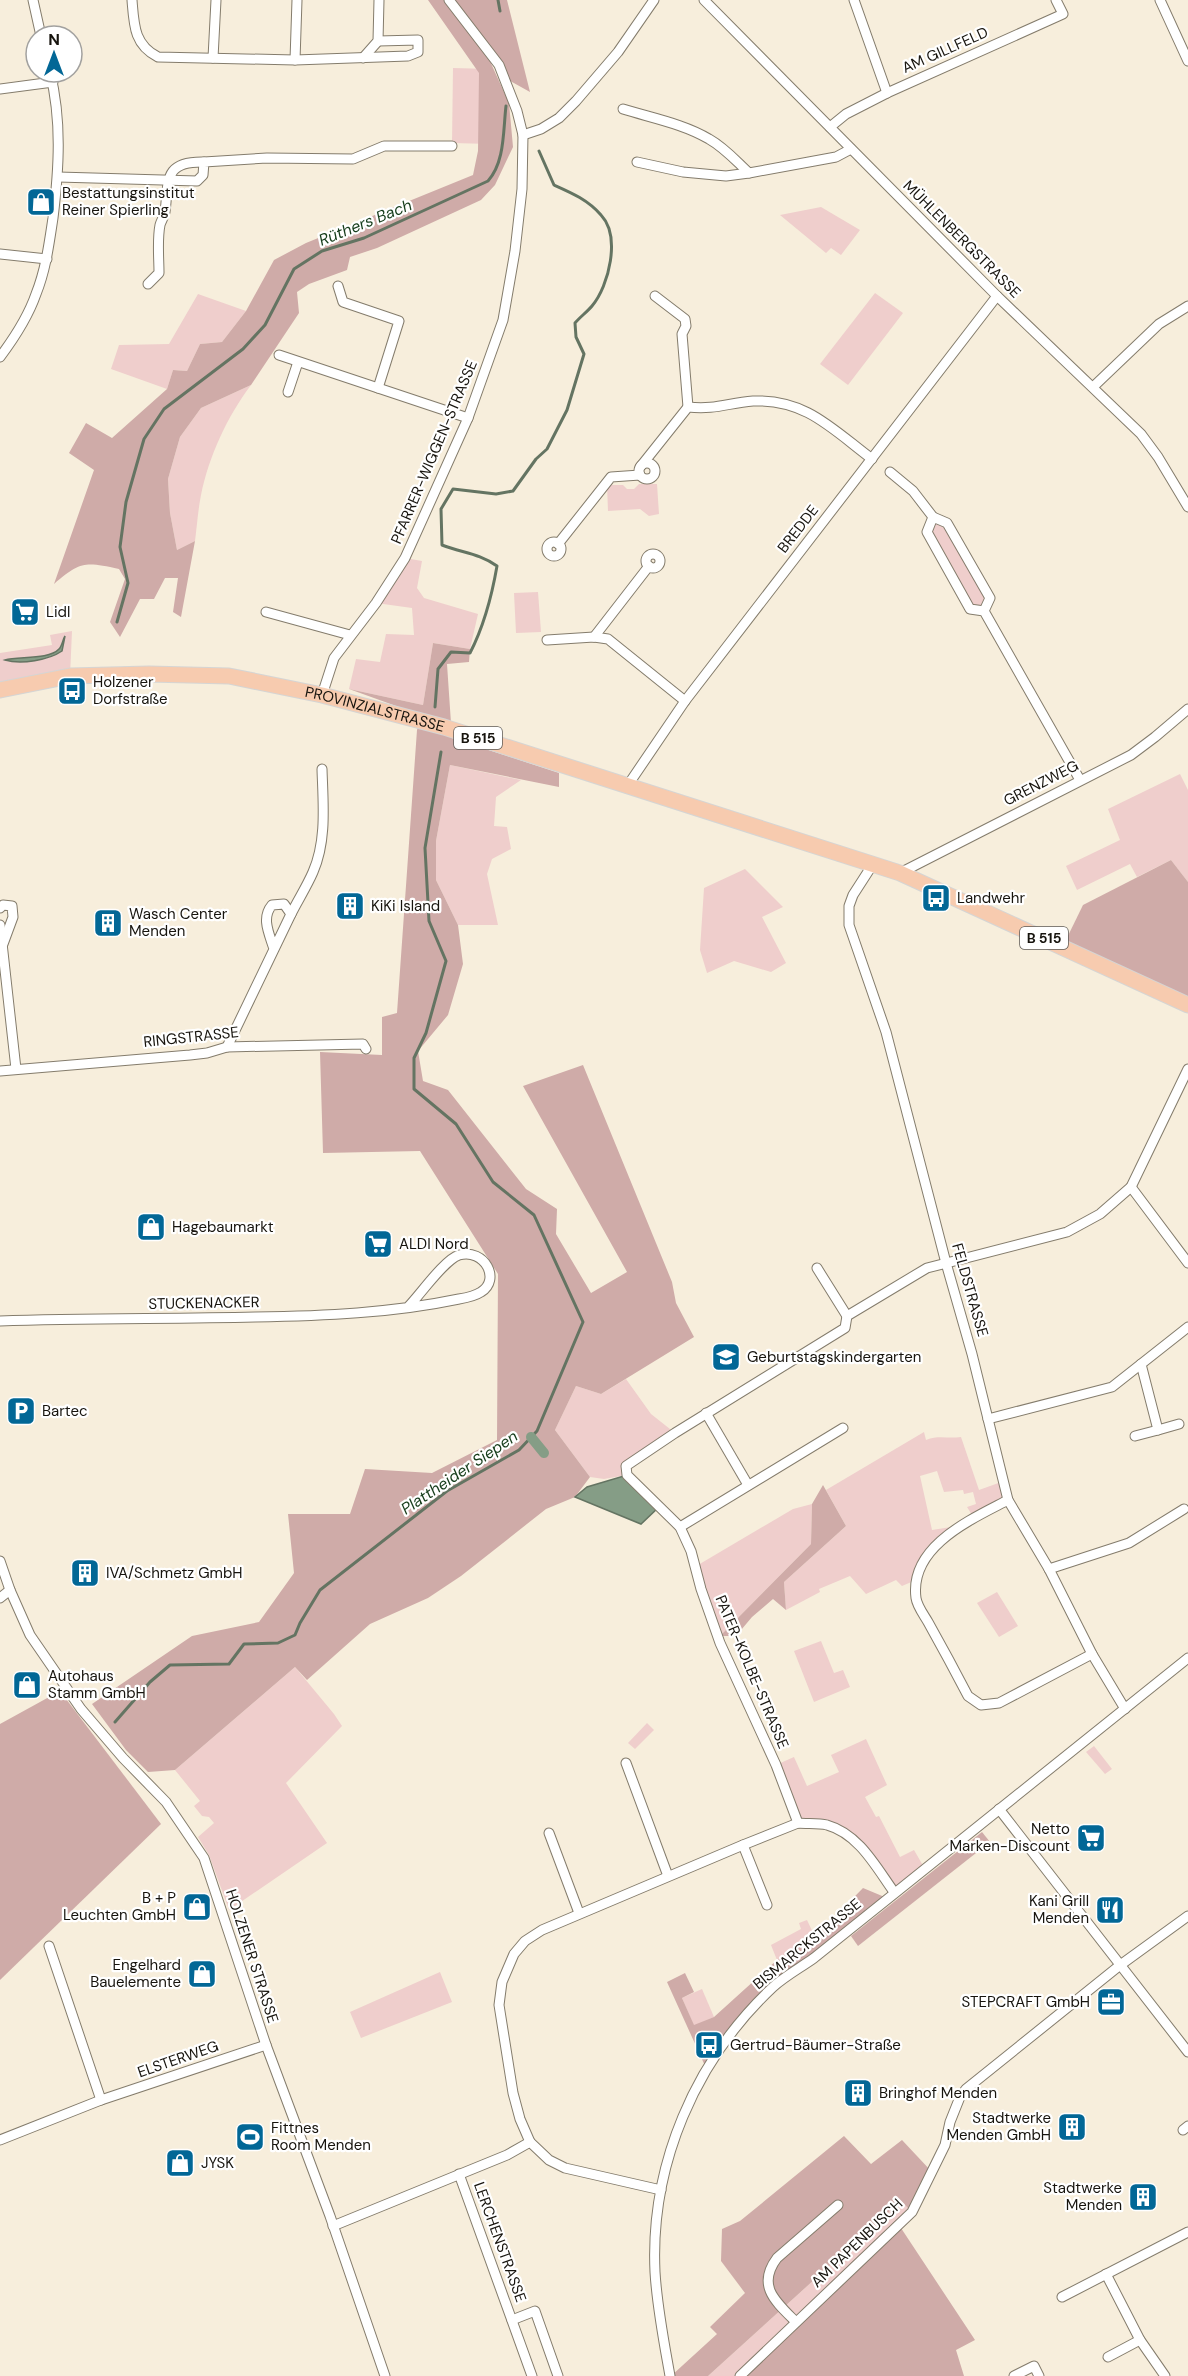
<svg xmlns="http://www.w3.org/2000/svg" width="1188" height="2376" font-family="'DM Sans',sans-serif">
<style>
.green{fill:#efcecc}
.forest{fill:#cfaba8}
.water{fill:#859d86;stroke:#647462;stroke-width:1.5}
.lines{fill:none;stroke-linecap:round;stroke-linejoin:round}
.stream{stroke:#647462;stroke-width:3}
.canal{stroke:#859d86;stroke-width:10}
.minor-casing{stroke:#847c6c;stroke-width:11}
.primary-casing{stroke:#d5d5d4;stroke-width:17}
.minor{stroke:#fff;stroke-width:9}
.primary{stroke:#f7cbaf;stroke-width:15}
.labels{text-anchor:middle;stroke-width:4.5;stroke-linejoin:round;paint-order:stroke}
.shield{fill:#fff;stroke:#5d5a56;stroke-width:1.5}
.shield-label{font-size:14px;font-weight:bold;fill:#17140e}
.street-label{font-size:15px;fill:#17140e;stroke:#fff}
.poi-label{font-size:15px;fill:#17140e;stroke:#fff;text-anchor:start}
.water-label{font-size:16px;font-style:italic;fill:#153c1a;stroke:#fff}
</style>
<rect width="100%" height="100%" fill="#f7eedc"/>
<g class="green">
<polygon points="453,68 490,69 490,144 452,143"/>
<polygon points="821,207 860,230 841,255 831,248 826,253 780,215"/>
<polygon points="875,293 903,313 848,385 820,364"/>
<polygon points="198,294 246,311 222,342 200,344 187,371 173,370 167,389 111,369 119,345 169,344"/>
<path d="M251,385C227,417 209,456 201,495C198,510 197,526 195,541L177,550L170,513L168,479L180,437L201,408Z"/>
<polygon points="639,484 657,484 659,514 649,516 640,509 608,511 607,485 623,485 627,489 634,489"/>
<polygon points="934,520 946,525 987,599 983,608 971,606 930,532"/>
<polygon points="405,558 422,561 417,588 424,598 478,614 470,649 433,643 423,705 349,689 356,659 380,662 386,634 414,635 412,608 376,603"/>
<polygon points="538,592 541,632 516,633 514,593"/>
<polygon points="72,631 70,676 0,690 0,653 52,645 50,635"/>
<polygon points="450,765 521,780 496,797 494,826 507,827 511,849 492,859 487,874 498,925 458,925 436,880 436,841"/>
<polygon points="1180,774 1188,790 1188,882 1171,860 1137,877 1130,864 1077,890 1066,866 1120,840 1108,809"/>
<polygon points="745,869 783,907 762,917 786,963 771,972 734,961 707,973 700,950 704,888"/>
<polygon points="626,1379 651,1414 675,1433 627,1466 627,1475 604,1479 590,1477 555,1430 576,1386 601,1394"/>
<path d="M924,1432L926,1440C939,1435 947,1439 961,1437L979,1490L1004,1481L1008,1500L974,1518L967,1507L976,1504L973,1492L964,1494L963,1490L944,1492L937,1471L920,1476L932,1530L951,1527L952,1533L940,1541L916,1580L902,1586L896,1580L866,1594L850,1576L819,1589L820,1592L786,1610L784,1582L846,1526L826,1490Z"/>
<polygon points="812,1504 811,1544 720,1636 698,1565 793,1509"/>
<polygon points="997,1592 1018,1626 999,1637 977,1603"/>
<polygon points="821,1641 834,1673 843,1670 850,1687 814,1702 794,1651"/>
<polygon points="295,1667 334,1714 342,1726 286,1783 327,1843 229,1910 209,1855 198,1837 214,1823 209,1817 202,1816 194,1806 200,1801 175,1770"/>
<polygon points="647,1723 654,1730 635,1749 628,1743"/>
<polygon points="866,1739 887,1785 865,1797 876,1817 879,1816 900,1857 914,1850 925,1869 894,1892 849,1835 827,1825 798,1823 776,1765 794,1757 807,1786 839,1772 831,1755"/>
<polygon points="1094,1746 1112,1769 1105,1774 1086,1752"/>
<polygon points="807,1920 815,1937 777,1960 771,1945 801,1929 799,1923"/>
<polygon points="440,1972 452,2002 361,2038 350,2012"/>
<polygon points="702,1989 714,2017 694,2026 682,1998"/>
<polygon points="901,2201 912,2212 740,2376 708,2376"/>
</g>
<g class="forest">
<path d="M428,0H507L530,92L503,77L489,59L509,103L513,147L495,185L481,200L377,248L350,257L347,270L309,284L297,292L299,313L251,385L201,408L180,437L168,479L170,513L177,550L195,541L181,617L173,612L178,578H165L154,599H140L120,637L110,622L125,579L119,569C85,562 81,561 54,584L94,470L69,453L86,423L112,438L167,389L173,370L187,371L200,344L222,342L246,311L274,260L306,243L473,175L478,151L479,73Z"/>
<polygon points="433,643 470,649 469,662 447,664 452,738 559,773 559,787 450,765 436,841 436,880 458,925 463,964 448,1015 418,1051 423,1081 448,1090 526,1189 557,1209 556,1234 591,1293 627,1272 523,1086 583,1065 672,1282 676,1303 694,1337 601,1394 576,1386 555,1430 590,1477 575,1497 546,1509 461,1576 428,1598 370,1624 307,1680 295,1667 175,1770 148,1772 126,1750 92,1704 192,1636 259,1622 294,1573 288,1514 350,1514 365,1469 432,1473 497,1440 498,1274 420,1151 323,1153 320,1052 382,1055 382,1017 397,1013 417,730 421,715 349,689 423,705"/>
<polygon points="1171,860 1188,882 1188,1005 1063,946 1083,905"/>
<polygon points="823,1485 846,1526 784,1582 786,1610 773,1599 752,1617 736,1636 720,1636 811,1544 812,1504"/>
<polygon points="60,1691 161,1824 0,1980 0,1724"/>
<polygon points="982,1832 990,1842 858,1946 851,1936"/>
<polygon points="863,1888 887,1898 774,1986 706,2068 667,1982 685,1973 694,1992 682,1998 694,2025 714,2017 777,1960 815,1937"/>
<polygon points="844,2136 871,2164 902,2140 932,2172 912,2212 901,2201 708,2376 671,2376 717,2334 710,2327 745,2293 721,2261 722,2229 740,2221"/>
<polygon points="899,2225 975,2340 956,2350 964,2376 740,2376"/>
</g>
<g class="water">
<path d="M65,636L62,651C49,660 21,665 5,660C18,656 49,660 59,649C62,646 63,639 65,636Z"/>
<polygon points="627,1475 660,1506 641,1524 575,1497 587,1487"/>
</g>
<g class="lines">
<g class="stream">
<polyline points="498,0 500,11"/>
<path d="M117,622L128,583L120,547L126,502L144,439L164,409L243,349L265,325L294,269L322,251L364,238L488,181C505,162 503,131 506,106"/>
<path d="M435,707L438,669L451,652L470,653C484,626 492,595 497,566C479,553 462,553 442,545L441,509L453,489L496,494L513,491L536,459L547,449L567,410L584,354L576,337L575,323C580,317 587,312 592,306C609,286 621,236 601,215C588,200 572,193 554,185L539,151"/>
<polyline points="115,1722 150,1682 170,1665 229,1664 244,1644 278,1643 295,1635 300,1623 320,1590 447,1491 519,1450 537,1431 583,1322 534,1215 493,1182 456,1124 414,1089 414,1058 426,1033 446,961 429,921 425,848 441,752"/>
</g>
<polyline class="canal" points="531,1437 544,1453"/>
<g class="minor-casing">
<g id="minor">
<polyline points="33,0 41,36"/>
<path d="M132,0C134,25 134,45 158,57L295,60L408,56L418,52V40L378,41"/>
<polyline points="704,0 997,296 1141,434 1158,457 1188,507"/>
<polyline points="854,0 887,93"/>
<polyline points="1160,0 1188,61"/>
<polyline points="213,58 216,0"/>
<polyline points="363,58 378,41 379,0"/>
<polyline points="295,60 297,0"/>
<polyline points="0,89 53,82"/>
<path d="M623,109C652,118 684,124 709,139C725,148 736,161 749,173"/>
<polyline points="830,127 846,114 887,93 1063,14 1056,0"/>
<polyline points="523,135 541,129 559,118 576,101 618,52 654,0"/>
<polyline points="637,162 683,172 726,176 749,173 836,157 851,149"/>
<polyline points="58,177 197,181 203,175 204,162 267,158 353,159 384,146 452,146"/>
<polyline points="0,254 47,259"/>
<path d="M148,284L159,273C159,258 157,240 160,225C161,221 164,217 165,212C169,181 163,161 204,162"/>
<polyline points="338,286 343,302 399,321 378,388"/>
<polyline points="655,296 685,319 686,326 682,334 688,407"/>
<polyline points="279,355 468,418"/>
<path d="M0,357C15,337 28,317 36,294C46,269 49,244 53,218C59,168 62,121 50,72"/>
<polyline points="1093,387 1159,324 1188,306"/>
<polyline points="288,392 298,362"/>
<circle cx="647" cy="471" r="8"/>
<path d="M641,466L688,407C715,410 728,403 753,401C806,399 832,429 872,459"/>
<polyline points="890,472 913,491 933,517"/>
<circle cx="554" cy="549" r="7"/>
<polyline points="558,544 611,477 640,475"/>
<circle cx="653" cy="561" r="7"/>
<polyline points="984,611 970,609 927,532 933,517 947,523 990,598 984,611 1080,780"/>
<polyline points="266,612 350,635"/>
<polyline points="594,637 649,566"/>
<polyline points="547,640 594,637 608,639 685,701"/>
<polyline points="322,695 334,658 376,603 405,558 468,418 503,320 515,251 522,189 523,135 517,111 499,65 449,0"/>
<polyline points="628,785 685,701 997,296"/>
<polyline points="873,864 853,895 849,906 849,925 886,1032 946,1263 972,1354 1008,1500 1049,1569 1092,1654 1125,1709"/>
<polyline points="900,873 1131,755 1155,737 1188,709"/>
<polyline points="0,908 3,905 12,906 13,917 3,944"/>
<path d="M291,914C298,900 307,886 313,872C327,840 323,803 322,769"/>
<polyline points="0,925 16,1069"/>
<path d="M227,1047L291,914L284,904L272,905C261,918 269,933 274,949"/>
<polyline points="0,1071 190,1055 207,1053 227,1047 363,1044 366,1049"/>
<polyline points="1131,1187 1188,1263"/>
<polyline points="817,1268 847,1316"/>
<path d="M0,1321C85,1318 170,1319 255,1317C323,1316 392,1313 459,1299C465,1298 475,1296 481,1292C501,1280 485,1248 459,1255C444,1260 420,1295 408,1307"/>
<polyline points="706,1413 748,1485"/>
<polyline points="988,1419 1112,1387 1188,1327"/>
<polyline points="1158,1430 1179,1424"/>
<polyline points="1135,1436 1158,1430 1141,1364"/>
<path d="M1008,1500C972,1519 909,1546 916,1598C917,1606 924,1615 928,1622C942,1647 955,1671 968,1696L981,1705L999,1703L1092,1654"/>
<polyline points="680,1527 843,1428"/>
<polyline points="0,1561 10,1590 30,1635 81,1709 123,1758 166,1802 204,1858 266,2045 330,2216 385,2376"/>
<polyline points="1049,1569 1129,1543 1184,1509"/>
<polyline points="0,1598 10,1590"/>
<polyline points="626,1763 668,1876"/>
<polyline points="999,1809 1188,2052"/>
<polyline points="798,1823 776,1765 720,1643 701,1589 691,1551 680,1527 627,1475 626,1466 675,1433 845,1328 847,1316 927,1268 1067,1232 1100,1214 1131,1187 1188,1069"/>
<polyline points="549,1833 579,1913"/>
<polyline points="743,1845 767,1905"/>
<polyline points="49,1946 101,2100"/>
<polyline points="1183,2130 1188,2126"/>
<polyline points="0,2140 101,2100 266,2045"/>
<path d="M530,2142L520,2119L513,2093L499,2005L502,1982L514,1954L525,1941L542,1930L743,1845L798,1823C807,1824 818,1823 827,1825C859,1834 876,1867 894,1892"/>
<polyline points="459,2174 532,2376"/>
<polyline points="333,2226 507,2155 530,2142 549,2160 565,2168 661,2190"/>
<polyline points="1106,2274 1140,2340 1165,2376"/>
<polyline points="1062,2297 1188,2232"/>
<polyline points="512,2320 535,2311 558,2376"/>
<path d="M796,2322C776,2302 756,2286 777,2258L838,2205"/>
<polyline points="1108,2357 1140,2340"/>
<path d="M670,2376C664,2342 657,2307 655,2272C650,2165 695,2060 773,1987C785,1976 800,1968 814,1958L1188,1658"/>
<polyline points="740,2376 912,2212 945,2145 950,2122 960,2097 966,2089 1119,1966 1188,1916"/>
<polyline points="1014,2376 1034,2366 1039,2376"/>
</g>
</g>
<g class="primary-casing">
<g id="primary">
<path id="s1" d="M0,690L70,676L149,674L229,676L322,695L444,727L900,873L1188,1005"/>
</g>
</g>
<use href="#minor" class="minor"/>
<use href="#primary" class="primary"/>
</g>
<defs>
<g id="shop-square" transform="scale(1.5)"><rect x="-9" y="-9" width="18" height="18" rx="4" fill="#026796" stroke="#fff"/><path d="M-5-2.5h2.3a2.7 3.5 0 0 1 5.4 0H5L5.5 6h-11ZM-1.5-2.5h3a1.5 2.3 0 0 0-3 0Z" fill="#fff"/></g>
<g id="supermarket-square" transform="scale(1.5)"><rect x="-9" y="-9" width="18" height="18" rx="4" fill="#026796" stroke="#fff"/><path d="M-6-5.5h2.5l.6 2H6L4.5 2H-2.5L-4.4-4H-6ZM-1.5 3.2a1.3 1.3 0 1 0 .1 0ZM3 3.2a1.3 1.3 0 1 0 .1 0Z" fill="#fff"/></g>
<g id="bus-square" transform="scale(1.5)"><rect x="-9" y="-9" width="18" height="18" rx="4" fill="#026796" stroke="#fff"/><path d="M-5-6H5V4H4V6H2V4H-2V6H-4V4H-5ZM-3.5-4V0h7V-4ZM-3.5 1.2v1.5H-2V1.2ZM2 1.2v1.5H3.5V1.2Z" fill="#fff"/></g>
<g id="building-square" transform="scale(1.5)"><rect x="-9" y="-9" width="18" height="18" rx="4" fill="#026796" stroke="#fff"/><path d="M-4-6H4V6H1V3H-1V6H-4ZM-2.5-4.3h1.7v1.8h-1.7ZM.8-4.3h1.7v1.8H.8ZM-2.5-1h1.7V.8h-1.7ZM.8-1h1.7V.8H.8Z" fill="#fff"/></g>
<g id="school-square" transform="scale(1.5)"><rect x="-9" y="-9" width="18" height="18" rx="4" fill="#026796" stroke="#fff"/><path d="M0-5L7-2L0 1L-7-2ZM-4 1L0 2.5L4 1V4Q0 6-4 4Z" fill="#fff"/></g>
<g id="parking-square" transform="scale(1.5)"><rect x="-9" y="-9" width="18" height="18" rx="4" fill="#026796" stroke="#fff"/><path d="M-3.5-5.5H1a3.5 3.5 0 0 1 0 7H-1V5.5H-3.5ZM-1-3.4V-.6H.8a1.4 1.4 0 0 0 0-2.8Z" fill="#fff"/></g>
<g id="restaurant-square" transform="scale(1.5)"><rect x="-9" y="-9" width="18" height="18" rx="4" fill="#026796" stroke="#fff"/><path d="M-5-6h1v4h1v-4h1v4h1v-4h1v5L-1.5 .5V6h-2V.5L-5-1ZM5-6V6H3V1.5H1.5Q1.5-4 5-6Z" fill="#fff"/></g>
<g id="office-square" transform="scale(1.5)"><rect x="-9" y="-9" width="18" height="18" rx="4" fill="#026796" stroke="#fff"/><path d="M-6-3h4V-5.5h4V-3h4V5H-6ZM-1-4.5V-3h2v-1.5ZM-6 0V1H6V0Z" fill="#fff"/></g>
<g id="stadium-square" transform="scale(1.5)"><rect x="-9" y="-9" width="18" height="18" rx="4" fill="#026796" stroke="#fff"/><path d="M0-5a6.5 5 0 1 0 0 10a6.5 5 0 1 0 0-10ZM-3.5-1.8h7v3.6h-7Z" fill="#fff"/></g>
</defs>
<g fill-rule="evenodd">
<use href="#shop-square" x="41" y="202"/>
<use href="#supermarket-square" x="25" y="612"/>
<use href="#bus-square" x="72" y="691"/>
<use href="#bus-square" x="936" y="898"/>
<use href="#building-square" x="350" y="906"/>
<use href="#building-square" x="108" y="923"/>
<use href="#shop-square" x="151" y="1227"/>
<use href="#supermarket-square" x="378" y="1244"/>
<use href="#school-square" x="726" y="1357"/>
<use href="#parking-square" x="21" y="1411"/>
<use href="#building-square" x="85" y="1573"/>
<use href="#shop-square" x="27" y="1685"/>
<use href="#supermarket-square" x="1091" y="1838"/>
<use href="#shop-square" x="197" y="1907"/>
<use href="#restaurant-square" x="1110" y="1910"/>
<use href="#shop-square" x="202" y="1974"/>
<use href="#office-square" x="1111" y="2002"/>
<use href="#bus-square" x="709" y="2045"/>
<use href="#building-square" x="858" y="2093"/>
<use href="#building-square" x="1072" y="2127"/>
<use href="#stadium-square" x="250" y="2137"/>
<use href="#shop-square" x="180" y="2163"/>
<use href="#building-square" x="1143" y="2197"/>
</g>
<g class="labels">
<g class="shield">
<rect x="454" y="727" width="48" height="22" rx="4.5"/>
<rect x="1020" y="927" width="48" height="22" rx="4.5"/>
</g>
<g class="shield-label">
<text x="478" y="743">B 515</text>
<text x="1044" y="943">B 515</text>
</g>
<g class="street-label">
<text transform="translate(945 50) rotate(-24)" y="5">AM GILLFELD</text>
<text transform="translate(962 239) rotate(45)" y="5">MÜHLENBERGSTRASSE</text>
<text transform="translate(434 452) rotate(-67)" y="5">PFARRER-WIGGEN-STRASSE</text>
<text transform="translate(798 529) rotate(-52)" y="5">BREDDE</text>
<text dy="5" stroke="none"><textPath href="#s1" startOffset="380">PROVINZIALSTRASSE</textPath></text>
<text transform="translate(1041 783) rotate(-27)" y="5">GRENZWEG</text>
<text transform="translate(191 1037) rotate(-6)" y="5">RINGSTRASSE</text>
<text transform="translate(970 1290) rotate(74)" y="5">FELDSTRASSE</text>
<text transform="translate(204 1303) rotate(-1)" y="5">STUCKENACKER</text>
<text transform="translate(752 1672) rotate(67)" y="5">PATER-KOLBE-STRASSE</text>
<text transform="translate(807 1944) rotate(-39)" y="5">BISMARCKSTRASSE</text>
<text transform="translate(252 1956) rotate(72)" y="5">HOLZENER STRASSE</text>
<text transform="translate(178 2059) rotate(-19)" y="5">ELSTERWEG</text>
<text transform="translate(500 2242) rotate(70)" y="5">LERCHENSTRASSE</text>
<text transform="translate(857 2243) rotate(-44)" y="5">AM PAPENBUSCH</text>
</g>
<g class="poi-label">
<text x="62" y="198">Bestattungsinstitut<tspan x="62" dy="17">Reiner Spierling</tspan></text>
<text x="46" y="617">Lidl</text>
<text x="93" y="687">Holzener<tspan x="93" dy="17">Dorfstraße</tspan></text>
<text x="957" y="903">Landwehr</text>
<text x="371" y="911">KiKi Island</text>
<text x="129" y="919">Wasch Center<tspan x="129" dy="17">Menden</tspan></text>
<text x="172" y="1232">Hagebaumarkt</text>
<text x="399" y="1249">ALDI Nord</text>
<text x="747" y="1362">Geburtstagskindergarten</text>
<text x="42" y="1416">Bartec</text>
<text x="106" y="1578">IVA/Schmetz GmbH</text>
<text x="48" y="1681">Autohaus<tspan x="48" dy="17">Stamm GmbH</tspan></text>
<text x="1070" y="1834" text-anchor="end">Netto<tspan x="1070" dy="17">Marken-Discount</tspan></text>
<text x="176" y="1903" text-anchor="end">B + P<tspan x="176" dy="17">Leuchten GmbH</tspan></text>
<text x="1089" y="1906" text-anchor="end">Kani Grill<tspan x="1089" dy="17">Menden</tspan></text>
<text x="181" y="1970" text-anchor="end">Engelhard<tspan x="181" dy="17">Bauelemente</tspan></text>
<text x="1090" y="2007" text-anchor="end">STEPCRAFT GmbH</text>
<text x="730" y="2050">Gertrud-Bäumer-Straße</text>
<text x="879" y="2098">Bringhof Menden</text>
<text x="1051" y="2123" text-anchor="end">Stadtwerke<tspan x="1051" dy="17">Menden GmbH</tspan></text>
<text x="271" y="2133">Fittnes<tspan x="271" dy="17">Room Menden</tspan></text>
<text x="201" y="2168">JYSK</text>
<text x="1122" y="2193" text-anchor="end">Stadtwerke<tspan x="1122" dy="17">Menden</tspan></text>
</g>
<g class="water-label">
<text transform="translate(365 222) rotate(-22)" y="6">Rüthers Bach</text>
<text transform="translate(459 1472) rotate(-34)" y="6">Plattheider Siepen</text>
</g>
</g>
<g transform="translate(54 54)"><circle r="28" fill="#ffffff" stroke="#a2a19f" stroke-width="1.5"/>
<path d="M0-4.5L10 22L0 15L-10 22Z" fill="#026796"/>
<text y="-9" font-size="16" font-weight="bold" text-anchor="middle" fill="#17140e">N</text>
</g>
</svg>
